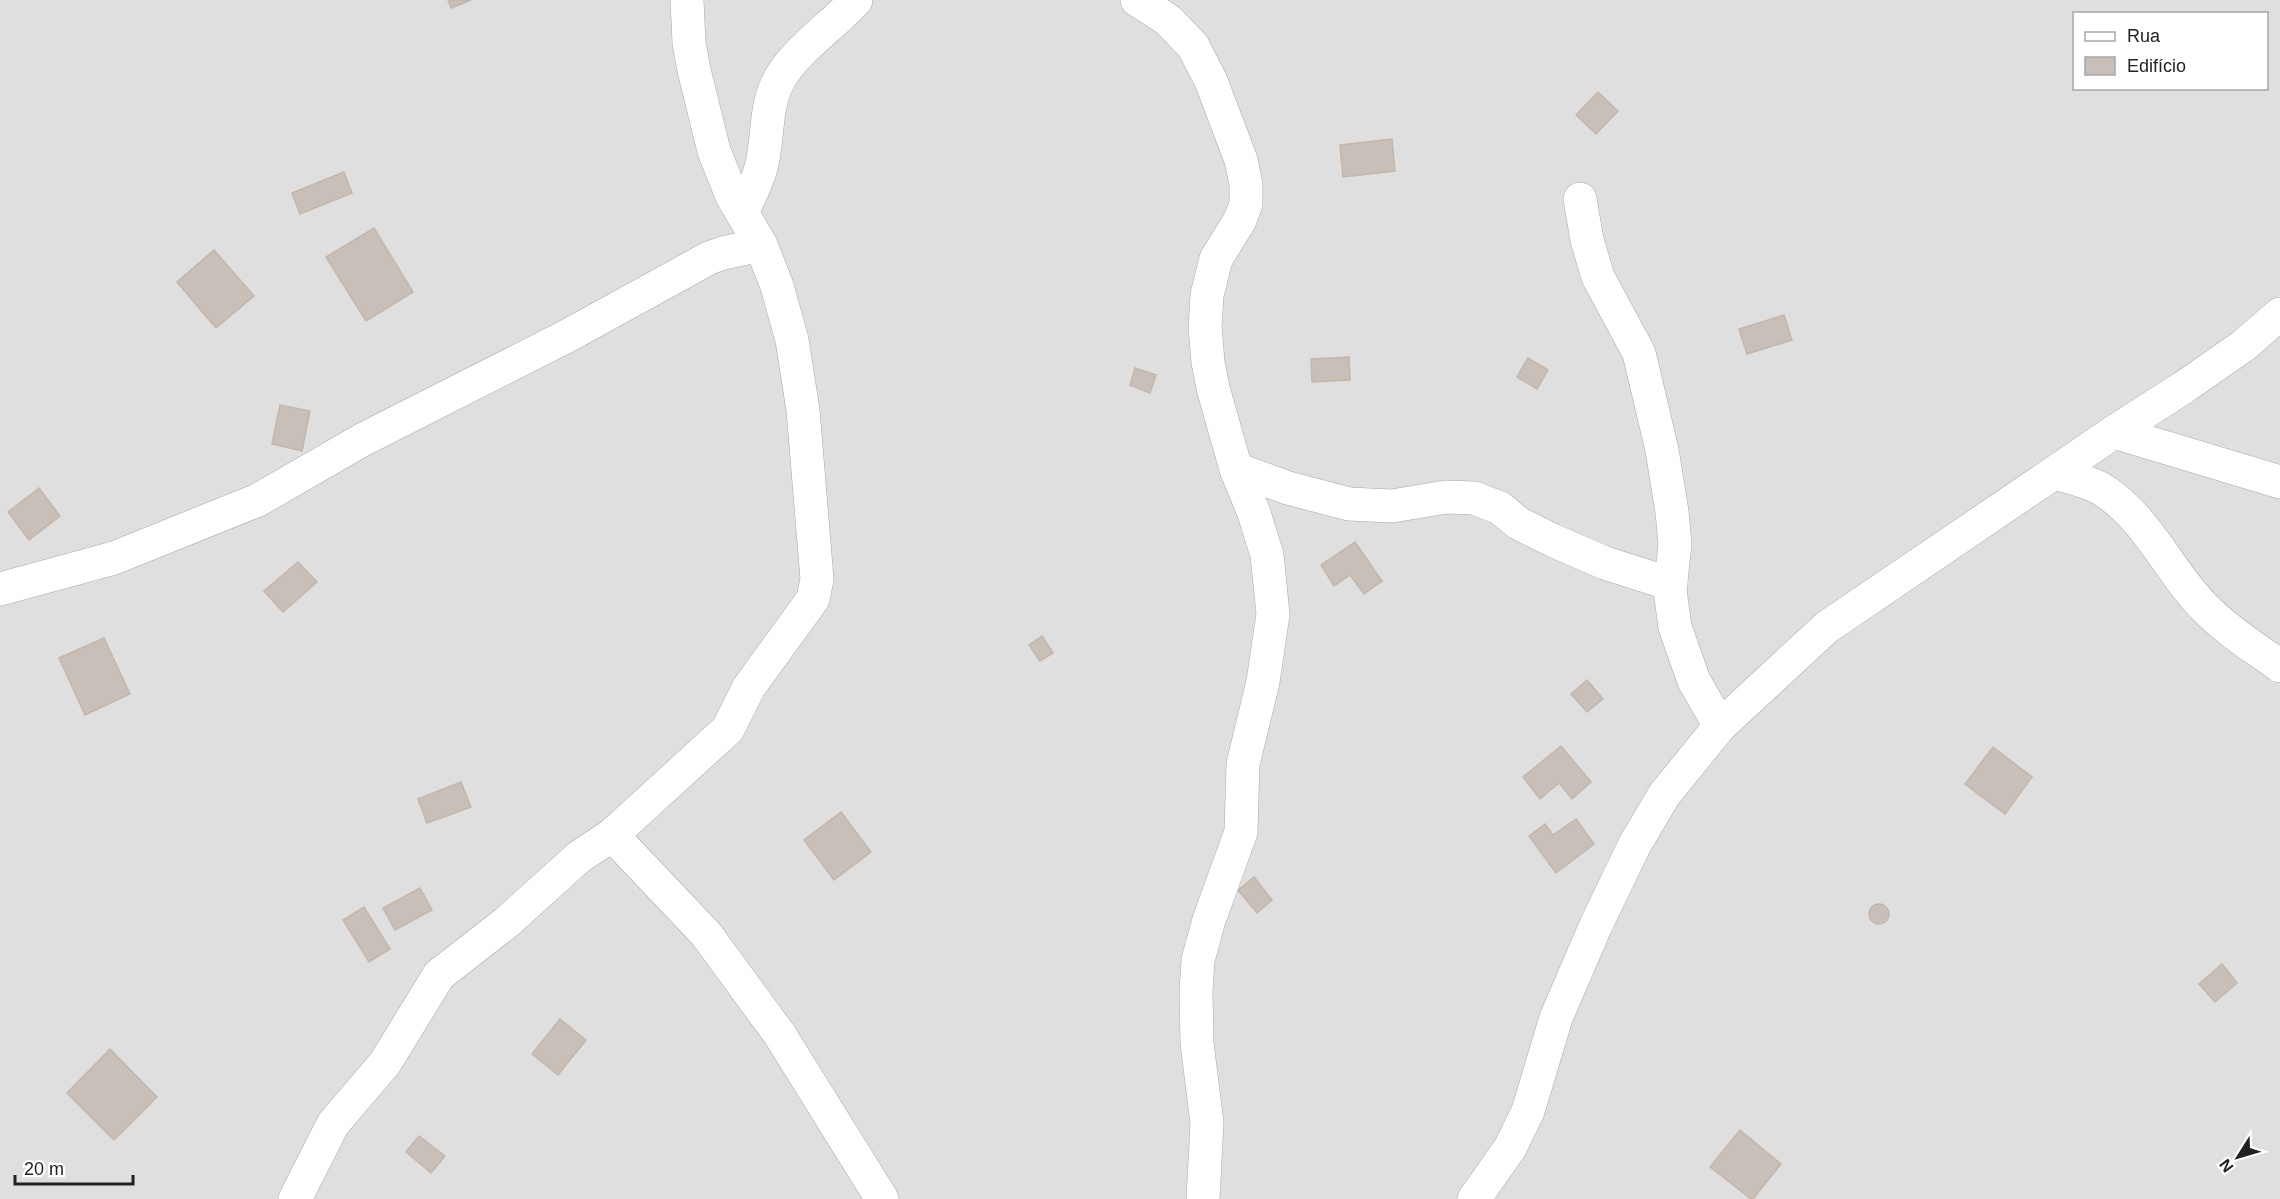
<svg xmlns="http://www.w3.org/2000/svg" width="2280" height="1199" font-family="Arial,sans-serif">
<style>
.residential{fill:#e0dfdf;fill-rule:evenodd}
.building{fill:#c7bfb8;stroke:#c4b6ab;stroke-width:1.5}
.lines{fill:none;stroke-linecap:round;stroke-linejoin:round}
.minor-casing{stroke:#a9a9a9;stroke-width:34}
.minor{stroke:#fff;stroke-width:33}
</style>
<rect width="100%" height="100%" fill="#f2efe9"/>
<path class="residential" d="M0,0H2280V1199H0ZM2074,14H2266V88H2074Z"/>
<g class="building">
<polygon points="448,0 471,0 451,8"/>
<polygon points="1598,92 1618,111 1596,134 1576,115"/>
<polygon points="1392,139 1395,171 1343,177 1340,145"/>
<polygon points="344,172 352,193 300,214 292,193"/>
<polygon points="374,228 413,292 366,321 326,257"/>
<polygon points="214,250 254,296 216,328 177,282"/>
<polygon points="1784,315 1792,340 1747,354 1739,329"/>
<polygon points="1349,357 1350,380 1312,382 1311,359"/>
<polygon points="1528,358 1548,370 1537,389 1517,377"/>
<polygon points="1135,368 1156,375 1150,393 1130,385"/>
<polygon points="280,405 310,411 302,451 272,444"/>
<polygon points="39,488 60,516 29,540 8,512"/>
<polygon points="1355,542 1382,581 1364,594 1350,575 1334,586 1321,565"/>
<polygon points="298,562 317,582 283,612 264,591"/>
<polygon points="1042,636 1053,653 1040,661 1029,645"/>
<polygon points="104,638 130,694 85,715 59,658"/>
<polygon points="1587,680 1603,699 1587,712 1571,694"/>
<polygon points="1561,746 1591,782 1572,799 1559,783 1540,799 1523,777"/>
<polygon points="1993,747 2032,777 2005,814 1965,784"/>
<polygon points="461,782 471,807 427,823 418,799"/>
<polygon points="841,812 871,852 834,880 804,840"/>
<polygon points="1576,819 1594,844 1556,873 1529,836 1545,824 1553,835"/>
<polygon points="1254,877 1272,900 1257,913 1238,890"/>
<polygon points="420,888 432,910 395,930 383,908"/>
<circle cx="1879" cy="914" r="10"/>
<polygon points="364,907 390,949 369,962 343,920"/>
<polygon points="2222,964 2237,983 2215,1002 2199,984"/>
<polygon points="560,1019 586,1040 558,1075 532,1054"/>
<polygon points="110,1049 157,1097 114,1140 67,1093"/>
<polygon points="1740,1130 1781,1164 1753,1199 1751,1199 1710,1167"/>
<polygon points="419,1136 445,1156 431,1173 406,1152"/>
</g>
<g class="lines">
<g class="minor-casing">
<g id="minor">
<polyline points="1137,0 1168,20 1193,46 1211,81 1241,160 1246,184 1246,204 1240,220 1216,259 1207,295 1205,327 1208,362 1213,388 1236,469 1254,513 1267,555 1273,614 1263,682 1243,764 1241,832 1209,920 1198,960 1196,992 1197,1043 1207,1123 1203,1199"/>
<polyline points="1580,199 1587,240 1598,277 1639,353 1662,450 1672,512 1675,544 1670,590 1675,627 1694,681 1720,726"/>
<path d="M742,213C748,199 756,185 760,171C769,143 764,111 777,84C792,52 833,26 856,0"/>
<polyline points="2114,432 2280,482"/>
<polyline points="1236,469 1288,488 1349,504 1392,506 1446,497 1474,498 1500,508 1518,523 1552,540 1605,563 1671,584"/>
<path d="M2055,473C2071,478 2092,482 2106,492C2150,522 2170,574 2207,610C2229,632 2255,648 2280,666"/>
<polyline points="0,589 114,558 258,500 362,440 569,335 709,258 723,253 761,245"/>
<polyline points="612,835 728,729 749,687 813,599 817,579 803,410 792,340 777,286 761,245 732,196 714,151 694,70 689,43 687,0"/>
<polyline points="295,1199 333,1124 385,1063 439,975 507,922 579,857 612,835 706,934 780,1035 882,1199"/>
<polyline points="1474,1199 1510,1148 1528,1111 1556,1018 1596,925 1635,844 1664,795 1720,726 1827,627 2114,432 2184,387 2243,346 2280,314"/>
</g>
</g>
<use href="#minor" class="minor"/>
</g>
<rect x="2073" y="12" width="195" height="78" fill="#ffffff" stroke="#a7a7a7" stroke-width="1.5"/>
<rect x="2085" y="32" width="30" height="9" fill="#ffffff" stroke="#a7a7a7" stroke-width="1.5"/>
<text x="2127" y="42" font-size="18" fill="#222222">Rua</text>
<rect x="2085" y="57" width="30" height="18" fill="#c7bfb8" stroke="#a7a7a7" stroke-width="1.5"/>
<text x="2127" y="72" font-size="18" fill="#222222">Edifício</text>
<g transform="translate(2238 1157) rotate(233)" stroke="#ffffff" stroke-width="4.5" paint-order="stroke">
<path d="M0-4.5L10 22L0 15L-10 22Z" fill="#222222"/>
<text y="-9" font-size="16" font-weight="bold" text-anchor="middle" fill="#222222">N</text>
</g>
<path d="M15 1175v9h118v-9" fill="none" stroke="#222222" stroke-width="3"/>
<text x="24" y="1175" font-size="18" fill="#222222" stroke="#ffffff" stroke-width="4.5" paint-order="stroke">20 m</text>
</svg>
